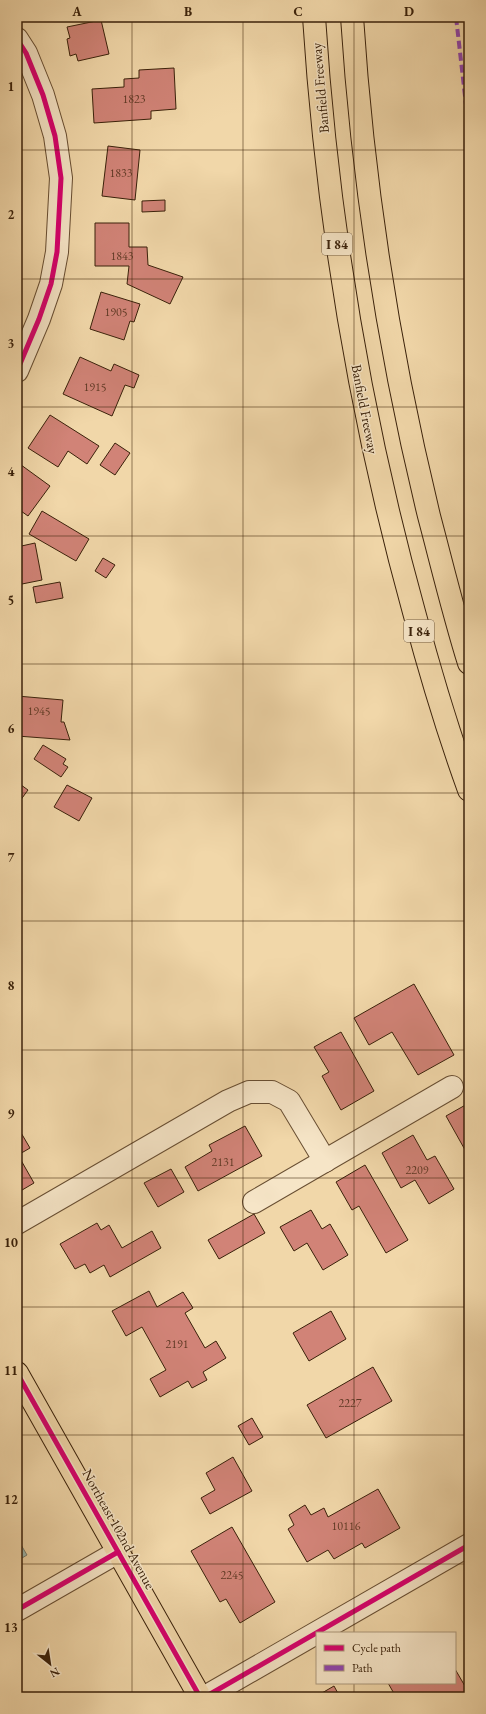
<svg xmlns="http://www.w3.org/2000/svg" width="486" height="1714" font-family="'EB Garamond',serif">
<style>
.water{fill:#9cb8b0;stroke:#757c6e}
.building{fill:#d18377;stroke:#3a210a}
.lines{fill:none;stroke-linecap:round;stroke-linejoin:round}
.minor-casing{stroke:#684e32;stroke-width:24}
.major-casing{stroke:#3a210a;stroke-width:24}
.highway-casing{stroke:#3a210a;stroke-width:24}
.minor{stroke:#f6e5c7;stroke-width:22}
.major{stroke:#f1d7a9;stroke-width:22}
.highway{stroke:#f1d7a9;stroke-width:22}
.quiet{stroke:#8e44ad;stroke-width:4;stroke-dasharray:8 4;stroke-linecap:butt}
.cycleway-casing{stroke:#f6e5c7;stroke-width:8}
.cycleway{stroke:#d6006c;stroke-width:5}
.grid{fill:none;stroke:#3a210a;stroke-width:1;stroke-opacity:0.55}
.labels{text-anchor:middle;stroke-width:3;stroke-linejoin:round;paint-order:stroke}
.number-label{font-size:12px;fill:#603a25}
.shield{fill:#f6e5c7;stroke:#725c43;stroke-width:1}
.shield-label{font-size:13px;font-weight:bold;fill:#3a210a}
.street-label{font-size:14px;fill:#3a210a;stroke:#f6e5c7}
.neatline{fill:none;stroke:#3a210a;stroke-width:1.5}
.grid-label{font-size:13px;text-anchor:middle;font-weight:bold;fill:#3a210a}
</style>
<rect width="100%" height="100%" fill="#f1d7a9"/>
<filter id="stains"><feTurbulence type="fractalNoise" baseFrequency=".005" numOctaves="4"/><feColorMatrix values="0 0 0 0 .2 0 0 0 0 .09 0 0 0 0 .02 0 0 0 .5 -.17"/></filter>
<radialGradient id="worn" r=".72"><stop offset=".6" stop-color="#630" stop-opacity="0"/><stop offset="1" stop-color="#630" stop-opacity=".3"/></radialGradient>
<polygon class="water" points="17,1538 27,1555 17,1561"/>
<g class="building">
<polygon points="101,20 109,54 78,61 76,54 70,56 67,39 70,38 67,27"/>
<polygon points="174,68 176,109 151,111 151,119 94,123 92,89 124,87 124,79 139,78 139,70"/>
<polygon points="108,146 140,150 135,200 102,196"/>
<polygon points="165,200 165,211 142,212 142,201"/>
<polygon points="95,223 129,223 129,247 147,247 148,265 183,277 170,304 127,284 129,266 95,266"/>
<polygon points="101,292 140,304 134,322 130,321 124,340 90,329"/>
<polygon points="80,357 111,371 114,364 139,375 134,388 125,385 112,416 63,394"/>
<polygon points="50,415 99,446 87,464 68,451 58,467 28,448"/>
<polygon points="115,443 130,453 115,475 100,465"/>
<polygon points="17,462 50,486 28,516 21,511 19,514 17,513"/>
<polygon points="42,511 89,539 76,561 29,534"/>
<polygon points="35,543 42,580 17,585 17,547"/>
<polygon points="103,558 115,565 106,578 95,571"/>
<polygon points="60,582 63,598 36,603 33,587"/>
<polygon points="17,696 63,700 61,722 64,722 70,740 17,736"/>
<polygon points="43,745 66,759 63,764 68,767 61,777 34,759"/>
<polygon points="17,782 28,790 17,805"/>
<polygon points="67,785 92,798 79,821 54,807"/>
<polygon points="414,984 454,1055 418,1075 392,1032 369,1045 354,1018"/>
<polygon points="341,1032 374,1091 341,1110 322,1076 329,1072 314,1047"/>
<polygon points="469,1103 469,1157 446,1116"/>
<polygon points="17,1126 30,1148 18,1155 34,1183 17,1193"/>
<polygon points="245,1126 262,1156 198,1191 185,1167 212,1151 209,1145"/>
<polygon points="413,1135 427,1160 435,1156 454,1189 429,1204 415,1180 401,1188 382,1153"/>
<polygon points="365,1165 408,1240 386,1253 359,1206 352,1210 336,1182"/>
<polygon points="171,1169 184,1192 158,1207 144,1183"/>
<polygon points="311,1210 322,1229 330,1224 348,1255 323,1270 307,1243 294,1251 280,1227"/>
<polygon points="254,1214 265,1233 219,1259 208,1240"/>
<polygon points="97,1223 101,1230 109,1225 122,1248 152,1231 161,1248 110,1277 104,1265 90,1273 85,1264 75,1269 60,1244"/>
<polygon points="149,1291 157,1307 183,1292 193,1308 185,1313 205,1348 216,1341 226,1358 203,1372 207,1380 192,1388 188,1381 160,1397 150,1379 166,1370 142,1327 126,1336 112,1311"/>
<polygon points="331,1311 346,1339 309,1361 293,1333"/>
<polygon points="373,1367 392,1401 326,1438 307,1405"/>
<polygon points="252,1418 263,1437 249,1445 238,1426"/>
<polygon points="233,1457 252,1491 210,1514 201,1498 215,1490 206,1473"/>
<polygon points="378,1489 400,1528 365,1548 362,1543 334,1559 328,1550 307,1562 288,1529 294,1525 289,1515 305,1505 311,1515 324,1508 328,1517"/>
<polygon points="232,1527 275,1602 240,1623 226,1599 220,1602 191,1551"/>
<polygon points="455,1669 469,1693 469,1696 467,1697 396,1697 388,1683 455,1683"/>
<polygon points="334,1686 340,1697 315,1697"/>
</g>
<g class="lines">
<g class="minor-casing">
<g id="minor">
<polyline points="17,39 26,53 43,95 55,136 61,178 57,252 51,284 39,319 17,371"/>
<polyline points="254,1202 452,1087"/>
<polyline points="17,1223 228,1101 249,1092 272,1092 289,1101 325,1161"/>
<polyline points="17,1610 118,1552"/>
<polyline points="205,1697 469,1545"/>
</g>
</g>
<g class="major-casing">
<polyline id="major" points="17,1373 200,1697"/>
</g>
<g class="highway-casing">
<g id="highway">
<path d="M314,17C327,218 360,417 414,612C430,672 448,732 469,790"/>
<path d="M352,17C363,186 389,352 429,516C442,565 454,615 469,663"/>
</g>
</g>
<use href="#minor" class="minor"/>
<use href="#major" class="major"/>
<use href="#highway" class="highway"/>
<polyline class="quiet" points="456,17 469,131"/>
<g class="cycleway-casing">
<g id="cycleway">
<polyline points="17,39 26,53 43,95 55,136 61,178 57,252 51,284 39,319 17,371"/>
<polyline points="17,1373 200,1697"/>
<polyline points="17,1610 118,1552"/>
<polyline points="205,1697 469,1545"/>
</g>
</g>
<use href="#cycleway" class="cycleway"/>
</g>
<path class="grid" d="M132,17V1697M243,17V1697M354,17V1633M17,150H469M17,279H469M17,407H469M17,536H469M17,664H469M17,793H469M17,921H469M17,1050H469M17,1178H469M17,1307H469M17,1435H469M17,1564H469M354,1683V1697"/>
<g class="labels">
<g class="number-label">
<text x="134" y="103">1823</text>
<text x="121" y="177">1833</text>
<text x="122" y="260">1843</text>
<text x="116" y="316">1905</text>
<text x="95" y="391">1915</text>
<text x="39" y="715">1945</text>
<text x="223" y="1166">2131</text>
<text x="417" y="1174">2209</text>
<text x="177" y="1348">2191</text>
<text x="350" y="1407">2227</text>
<text x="346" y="1530">10116</text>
<text x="232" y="1579">2245</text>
</g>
<g class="shield">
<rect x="322" y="233" width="30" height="22" rx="3"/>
<rect x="404" y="620" width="30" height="22" rx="3"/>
</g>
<g class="shield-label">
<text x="337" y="249">I 84</text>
<text x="419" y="636">I 84</text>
</g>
<g class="street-label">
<text transform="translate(320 88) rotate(-95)" y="5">Banfield Freeway</text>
<text transform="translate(365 409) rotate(79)" y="5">Banfield Freeway</text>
<text transform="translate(119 1529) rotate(61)" y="5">Northeast 102nd Avenue</text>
</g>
</g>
<rect width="486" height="1714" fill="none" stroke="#f1d7a9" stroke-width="44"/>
<rect x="316" y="1632" width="140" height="52" fill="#f6e5c7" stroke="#ab977b"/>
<rect x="324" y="1645" width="20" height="6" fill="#d6006c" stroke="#ab977b"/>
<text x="352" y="1652" font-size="12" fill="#3a210a">Cycle path</text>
<rect x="324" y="1665" width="20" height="6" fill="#8e44ad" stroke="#ab977b"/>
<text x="352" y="1672" font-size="12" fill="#3a210a">Path</text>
<g transform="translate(50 1664) rotate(150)" stroke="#f6e5c7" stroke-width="3" paint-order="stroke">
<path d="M0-3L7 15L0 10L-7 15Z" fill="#3a210a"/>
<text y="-6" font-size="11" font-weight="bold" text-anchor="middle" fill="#3a210a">N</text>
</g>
<rect x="22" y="22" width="442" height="1670" class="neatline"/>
<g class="grid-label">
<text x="77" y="16">A</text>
<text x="188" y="16">B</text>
<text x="298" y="16">C</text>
<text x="409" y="16">D</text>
<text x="11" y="91">1</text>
<text x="11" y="219">2</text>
<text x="11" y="348">3</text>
<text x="11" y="476">4</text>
<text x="11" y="605">5</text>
<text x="11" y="733">6</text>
<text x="11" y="862">7</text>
<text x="11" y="990">8</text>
<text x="11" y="1118">9</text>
<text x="11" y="1247">10</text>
<text x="11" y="1375">11</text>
<text x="11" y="1504">12</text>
<text x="11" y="1632">13</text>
</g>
<rect width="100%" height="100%" filter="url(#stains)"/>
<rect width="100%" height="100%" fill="url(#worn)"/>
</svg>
